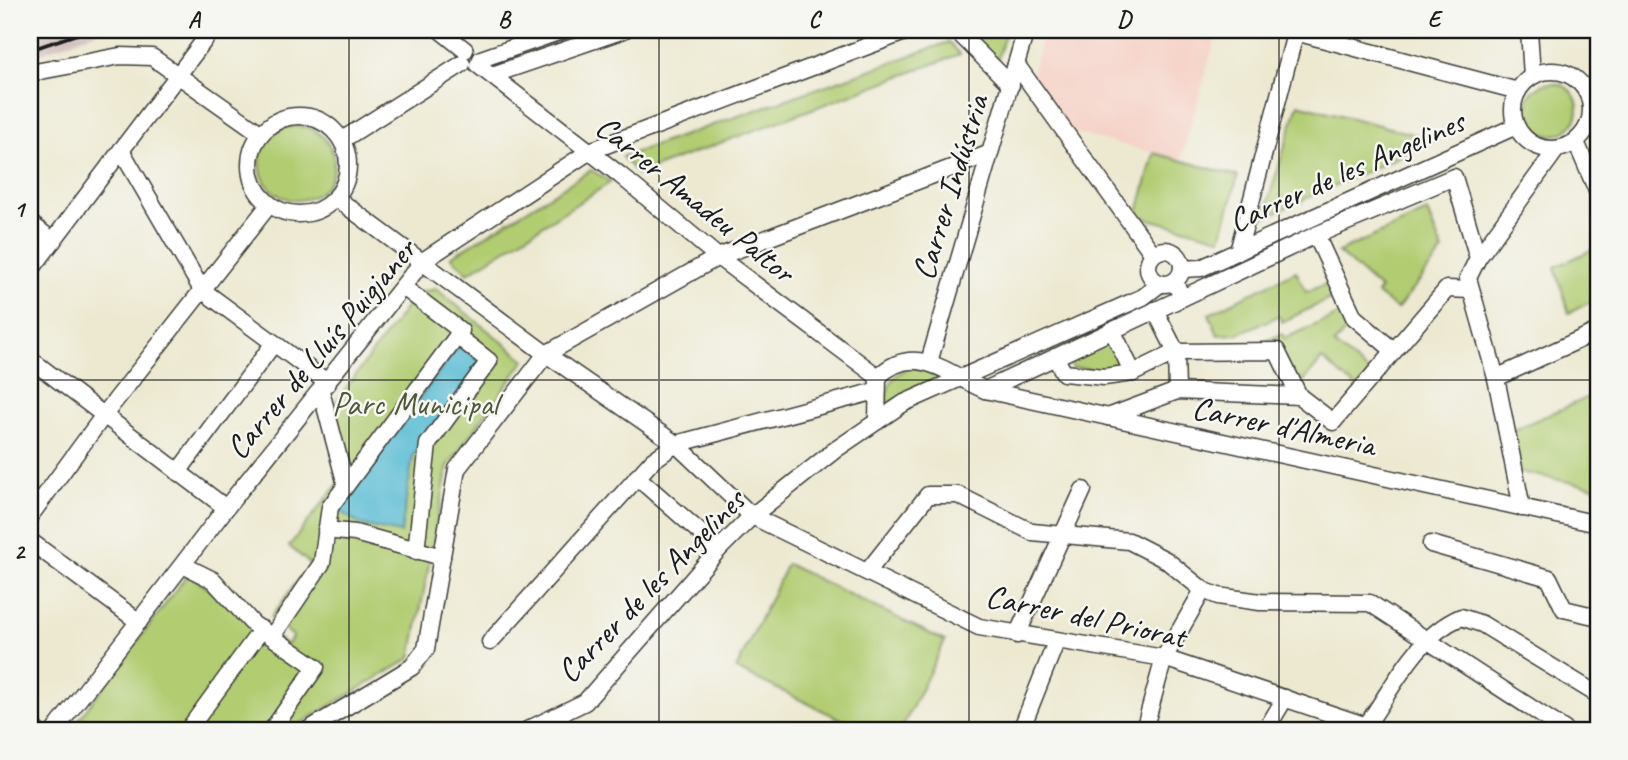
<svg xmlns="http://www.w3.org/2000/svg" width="1628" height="760" font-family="Caveat,sans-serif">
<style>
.built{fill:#f6d1c6}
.industrial{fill:#d1bfbf}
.green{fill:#b1cc71;stroke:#667446;stroke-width:2}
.water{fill:#55bad3;stroke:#386b78;stroke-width:2}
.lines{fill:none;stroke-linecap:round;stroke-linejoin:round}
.minor-casing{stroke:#3b3b37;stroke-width:19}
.minor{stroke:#fff;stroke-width:16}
.rail{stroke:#1c1c1c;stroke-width:3.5}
.grid{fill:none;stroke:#1c1c1c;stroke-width:2;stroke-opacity:0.55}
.labels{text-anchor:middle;stroke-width:5;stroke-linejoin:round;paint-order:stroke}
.street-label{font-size:33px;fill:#1c1c1c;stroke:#f6f6f2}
.park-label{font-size:33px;fill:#505a3a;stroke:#f6f6f2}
.neatline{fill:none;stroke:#1c1c1c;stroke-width:2.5}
.grid-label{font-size:23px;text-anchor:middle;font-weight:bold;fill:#1c1c1c}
</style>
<rect width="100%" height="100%" fill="#f6f6f2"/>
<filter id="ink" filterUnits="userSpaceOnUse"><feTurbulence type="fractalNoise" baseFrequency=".0143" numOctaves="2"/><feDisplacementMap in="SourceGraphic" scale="14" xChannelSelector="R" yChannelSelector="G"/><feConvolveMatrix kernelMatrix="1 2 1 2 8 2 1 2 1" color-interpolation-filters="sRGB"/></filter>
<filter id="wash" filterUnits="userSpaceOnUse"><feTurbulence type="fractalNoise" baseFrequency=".00686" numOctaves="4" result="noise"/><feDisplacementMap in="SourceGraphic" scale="28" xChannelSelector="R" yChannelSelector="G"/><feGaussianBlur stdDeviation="1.57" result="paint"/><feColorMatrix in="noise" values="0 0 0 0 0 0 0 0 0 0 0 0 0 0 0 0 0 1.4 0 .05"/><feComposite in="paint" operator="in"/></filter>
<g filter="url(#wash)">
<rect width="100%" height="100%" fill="#ede9d1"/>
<polygon class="built" points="1044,30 1194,30 1216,36 1181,160 1072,132 1032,75"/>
<polygon class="industrial" points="51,30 102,30 30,57 30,37"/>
<g class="green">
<polygon points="977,30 1006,30 998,59 973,43"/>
<polygon points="949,42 960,54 637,174 622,157"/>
<circle cx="1552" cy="109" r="26"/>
<polygon points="1298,104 1436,140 1263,218"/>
<circle cx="297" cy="163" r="37"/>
<polygon points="1154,153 1238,176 1221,238 1137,216"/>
<polygon points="591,170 611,182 468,273 451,257"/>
<polygon points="1427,212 1443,251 1397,309 1377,294 1380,289 1338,252"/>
<polygon points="1598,247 1598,298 1569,313 1555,267"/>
<polygon points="1296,271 1306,292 1329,283 1336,296 1282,322 1279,316 1237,334 1218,335 1209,314"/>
<polygon points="436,289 525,360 448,466 411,658 289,730 79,730 77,722 188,574 287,645 293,636 271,617 310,564 289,546 347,472 335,403 417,293"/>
<polygon points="1343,313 1352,324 1334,344 1371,374 1357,388 1322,359 1301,385 1278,349 1256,345 1282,334 1285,338"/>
<polygon points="1111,337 1121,365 1117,370 1072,368 1070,358"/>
<path d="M917,366L943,376L885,405C886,384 895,370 917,366Z"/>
<polygon points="1598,393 1598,488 1520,472 1513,430"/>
<polygon points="787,564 945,641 901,730 863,730 736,669"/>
</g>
<polygon class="water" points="460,344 481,363 413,456 401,533 361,525 337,509"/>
</g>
<g filter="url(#ink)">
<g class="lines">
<g class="minor-casing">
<g id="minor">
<polyline points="440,30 465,50"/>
<polyline points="956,30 1011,85"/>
<polyline points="1288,30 1518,91"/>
<polyline points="1529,30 1532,76"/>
<polyline points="481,59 564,30"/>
<polyline points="1016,64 1153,254"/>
<polyline points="478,65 620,175 718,257 878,377"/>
<circle cx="1552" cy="110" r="39"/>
<polyline points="30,73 120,56 152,57 260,133"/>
<polyline points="492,75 624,30"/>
<circle cx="299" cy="165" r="49"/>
<polyline points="342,140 462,64"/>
<polyline points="1576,142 1598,193"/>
<polyline points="121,150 202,290 328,383"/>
<polyline points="336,198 546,354 676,444 752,516 979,627 1164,658 1379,730"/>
<polyline points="30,223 53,241"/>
<polyline points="1316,235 1354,317 1394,351"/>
<circle cx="1165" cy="267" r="17"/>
<polyline points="1238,252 1296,30"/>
<polyline points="1182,269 1201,268 1516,126"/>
<polyline points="30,271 212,30"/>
<polyline points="1182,298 1316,235 1454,177 1478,258"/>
<polyline points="1155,310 1176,352 1177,391"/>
<polyline points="1112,330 1133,373"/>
<polyline points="1055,357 1064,373 1104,377 1133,373 1176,352 1277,351 1299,396"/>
<polyline points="30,359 226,508"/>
<polyline points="929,362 1026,30"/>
<polyline points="1496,378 1598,331"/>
<polyline points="985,390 1182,298 1175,282"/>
<polyline points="321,391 346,485"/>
<polyline points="1108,417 1177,391 1299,396 1333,422 1447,289 1471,290"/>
<path d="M877,421L878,377C915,341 947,374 985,390L1598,524"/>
<polyline points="178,472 274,343"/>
<polyline points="637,477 719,549"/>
<polyline points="1522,508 1496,378 1468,278 1478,258 1556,150"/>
<polyline points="30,516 104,415 269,205"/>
<polyline points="326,530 355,533 442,557"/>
<polyline points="30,541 139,622"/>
<polyline points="1431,544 1549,578 1564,609 1598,617"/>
<polyline points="416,551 428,444 489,361 457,336"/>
<polyline points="183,565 213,580 253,624 316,667 272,730"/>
<polyline points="868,571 928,495 958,495 1032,532 1129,541 1166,560 1203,590 1218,596 1260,602 1370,603 1565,730"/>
<polyline points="273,635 322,563 330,507 461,331 403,287"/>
<polyline points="1017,635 1083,490"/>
<polyline points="490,642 652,461 676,444 876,391"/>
<polyline points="30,725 36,730"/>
<polyline points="55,730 226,508 423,261 590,151 910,30"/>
<polyline points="188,730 262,629"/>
<polyline points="308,730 412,667 426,649 457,469 546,354 718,257 988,154"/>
<polyline points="527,730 585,702 719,549 752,516 835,450 904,403 1143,297 1160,284"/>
<polyline points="1021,730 1056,642"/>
<polyline points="1144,730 1164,658 1203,590"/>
<polyline points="1266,730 1285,698"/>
<path d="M1363,730C1392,691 1414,637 1461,617L1482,624L1598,695"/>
</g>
</g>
<use href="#minor" class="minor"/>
<polyline class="rail" points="30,50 89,30"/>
</g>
</g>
<path class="grid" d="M349,30V730M659,30V730M969,30V730M1279,30V730M30,380H1598"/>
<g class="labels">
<g class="street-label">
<text transform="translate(1346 170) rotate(-24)" y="12">Carrer de les Angelines</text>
<text transform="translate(949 187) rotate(-73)" y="12">Carrer Indústria</text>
<text transform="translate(696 198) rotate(39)" y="12">Carrer Amadeu Paltor</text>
<text transform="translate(320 348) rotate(-50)" y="12">Carrer de Lluís Puigjaner</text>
<text transform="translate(1284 425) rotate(12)" y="12">Carrer d'Almeria</text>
<text transform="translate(650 585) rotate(-46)" y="12">Carrer de les Angelines</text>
<text transform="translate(1086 615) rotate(12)" y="12">Carrer del Priorat</text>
</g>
<g class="park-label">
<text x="415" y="415">Parc Municipal</text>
</g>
</g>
<rect width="1628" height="760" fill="none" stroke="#f6f6f2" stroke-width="77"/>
<rect x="38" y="38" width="1552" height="684" class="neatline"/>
<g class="grid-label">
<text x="194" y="27">A</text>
<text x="504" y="27">B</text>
<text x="814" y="27">C</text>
<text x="1124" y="27">D</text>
<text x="1434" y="27">E</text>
<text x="19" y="217">1</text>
<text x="19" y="559">2</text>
</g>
</svg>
